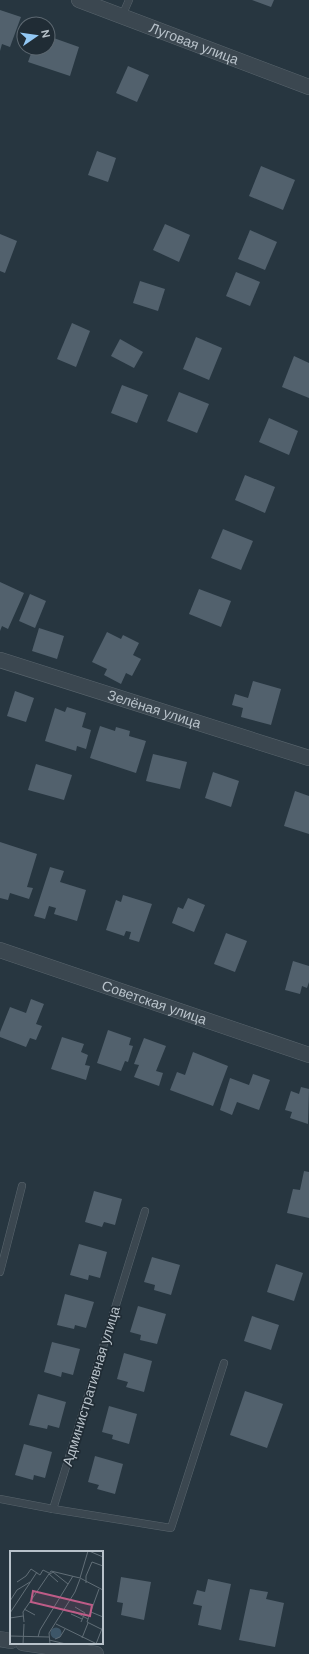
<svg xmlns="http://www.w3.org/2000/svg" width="309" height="1654" font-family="'DM Sans',sans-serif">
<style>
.building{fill:#52616d}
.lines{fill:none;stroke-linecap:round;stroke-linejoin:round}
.service-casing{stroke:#59656d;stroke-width:8}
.minor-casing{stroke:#59656d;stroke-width:16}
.service{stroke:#3b4750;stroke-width:7}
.minor{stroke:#3b4750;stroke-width:15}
.labels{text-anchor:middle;stroke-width:3.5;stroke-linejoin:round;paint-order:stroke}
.street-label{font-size:14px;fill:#b8c2ca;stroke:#202c35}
.inset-road{fill:none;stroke:#616e77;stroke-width:1}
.view{fill:#be5c87;fill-opacity:0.15;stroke:#be5c87;stroke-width:2}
.inset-edge{fill:none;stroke:#b8c2ca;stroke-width:2}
</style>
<rect width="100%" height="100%" fill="#273640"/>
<g class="building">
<polygon points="252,0 274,0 271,7"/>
<polygon points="0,10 21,17 10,47 2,44 0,51"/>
<polygon points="48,36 79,47 70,76 28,62 33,48 48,48"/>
<polygon points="128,66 149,75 137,102 116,93"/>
<polygon points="97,151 116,158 108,182 88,175"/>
<polygon points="261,166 295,180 283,210 249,196"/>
<polygon points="165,224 190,235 179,262 153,250"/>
<polygon points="250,230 277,242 265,270 238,259"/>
<polygon points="0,234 17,241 5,273 0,271"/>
<polygon points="236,272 260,282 250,306 226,296"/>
<polygon points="140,281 165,289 158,311 133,303"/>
<polygon points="72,323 90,331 76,367 57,359"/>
<polygon points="196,337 222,348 209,380 183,369"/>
<polygon points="120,339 143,352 134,368 111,356"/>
<polygon points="294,356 309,363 309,398 282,387"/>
<polygon points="122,385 148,395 137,423 111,413"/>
<polygon points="179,392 209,404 197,433 167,421"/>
<polygon points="269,418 298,431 289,455 259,442"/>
<polygon points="245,475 275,487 265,513 235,500"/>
<polygon points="223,529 253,541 241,570 211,558"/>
<polygon points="0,582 24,593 8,629 2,626 0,631"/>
<polygon points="199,589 231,601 221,627 189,614"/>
<polygon points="30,594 46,601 35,628 19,621"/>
<polygon points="39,628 64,636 57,659 32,651"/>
<polygon points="107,632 121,639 123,635 139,643 133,655 141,659 132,676 126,673 121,684 104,675 107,669 92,662"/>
<polygon points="253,681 281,689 271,725 241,717 243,708 232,705 235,694 248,698"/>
<polygon points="15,691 34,698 26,722 7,716"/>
<polygon points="67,707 86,713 82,727 91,730 86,749 77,746 76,751 45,741 55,708 65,712"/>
<polygon points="100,726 115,731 116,727 130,731 129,736 146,741 136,773 90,758"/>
<polygon points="153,754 187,762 180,789 146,781"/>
<polygon points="36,764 72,775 64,800 28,790"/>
<polygon points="213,772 239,781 231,807 205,798"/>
<polygon points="295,791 309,796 309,834 284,826"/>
<polygon points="0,842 37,854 27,887 33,888 29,899 10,893 8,900 0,898"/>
<polygon points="50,867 64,871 60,882 86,890 77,921 54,914 56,908 49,906 45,919 34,916"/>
<polygon points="123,895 152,904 139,942 129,939 131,932 126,931 124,936 106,930 116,900 121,902"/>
<polygon points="188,898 205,905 194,932 172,923 178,907 183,909"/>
<polygon points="226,933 247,941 235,972 214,964"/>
<polygon points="293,961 309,966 309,982 307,988 302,986 300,994 285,990"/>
<polygon points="31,999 44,1004 36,1024 42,1026 36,1040 30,1038 26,1047 0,1037 0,1032 10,1007 26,1013"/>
<polygon points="108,1030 131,1038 129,1045 133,1046 128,1062 125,1061 121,1071 97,1063"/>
<polygon points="62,1037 84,1044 81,1052 88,1055 85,1065 90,1066 86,1080 51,1069"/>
<polygon points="144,1038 166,1046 156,1071 163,1073 159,1086 134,1077 139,1065 134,1064"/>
<polygon points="193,1052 228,1066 213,1106 170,1090 177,1072 185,1075"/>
<polygon points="253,1074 270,1080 259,1110 237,1102 232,1115 220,1110 230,1078 249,1085"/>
<polygon points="301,1087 309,1089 308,1124 290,1118 292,1112 285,1110 291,1091 299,1094"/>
<polygon points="304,1171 309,1172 309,1218 287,1213 293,1189 300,1190"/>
<polygon points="94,1191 122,1199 115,1225 104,1222 102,1227 85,1222"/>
<polygon points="79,1244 107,1252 100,1278 89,1275 88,1280 70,1275"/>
<polygon points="152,1257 180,1265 171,1295 154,1290 155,1285 144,1282"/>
<polygon points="276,1264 303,1273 294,1301 267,1292"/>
<polygon points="65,1294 94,1302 86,1328 75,1325 74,1329 57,1325"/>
<polygon points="138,1306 166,1314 157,1344 140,1340 141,1335 130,1332"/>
<polygon points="252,1316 279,1325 271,1350 244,1341"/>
<polygon points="52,1342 80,1349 73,1375 62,1372 61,1377 44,1372"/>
<polygon points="124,1353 152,1361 144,1392 126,1387 128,1382 117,1379"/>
<polygon points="245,1391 283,1404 267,1448 230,1435"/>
<polygon points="38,1394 66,1402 59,1428 48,1425 47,1429 29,1425"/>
<polygon points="109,1406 137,1414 129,1444 112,1439 113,1435 102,1432"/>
<polygon points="24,1444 52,1452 45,1478 34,1475 33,1480 15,1475"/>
<polygon points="95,1456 123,1464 115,1494 97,1489 99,1485 88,1482"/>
<polygon points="121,1577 151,1582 144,1620 121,1615 123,1603 117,1602"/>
<polygon points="208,1579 231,1584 221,1630 198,1625 202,1606 193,1604 197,1590 205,1592"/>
<polygon points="250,1589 268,1592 266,1599 284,1603 275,1647 239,1640"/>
</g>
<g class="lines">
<g class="service-casing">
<g id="service">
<polyline points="122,16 129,0"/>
<polyline points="0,1272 22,1186"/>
<polyline points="0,1499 53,1509 145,1211"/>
<polyline points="53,1509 171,1528 224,1363"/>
</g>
</g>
<g class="minor-casing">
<g id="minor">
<path id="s1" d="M79,0L309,87"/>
<path id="s2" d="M0,660L309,758"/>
<path id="s3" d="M0,950L309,1055"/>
<polyline points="0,1639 11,1641"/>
<polyline points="23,1643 96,1654"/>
</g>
</g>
<use href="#service" class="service"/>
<use href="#minor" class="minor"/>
</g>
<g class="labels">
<g class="street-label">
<text dy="5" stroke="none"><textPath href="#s1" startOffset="123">Луговая улица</textPath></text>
<text dy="5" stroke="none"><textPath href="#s2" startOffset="162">Зелёная улица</textPath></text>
<text dy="5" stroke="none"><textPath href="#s3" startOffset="163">Советская улица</textPath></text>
<text transform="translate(91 1386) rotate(-73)" y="5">Административная улица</text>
</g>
</g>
<g transform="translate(10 1551)">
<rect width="93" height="93" fill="#273640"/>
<path d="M40.5 82a5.5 5.5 0 1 1 11 0a5.5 5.5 0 1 1-11 0Z" fill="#3d5668"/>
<path class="inset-road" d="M79,0L93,6M39,23L48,31M40,23L43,21L58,33M70,27L78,0M7,31L16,25L21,18L30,24L33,19L39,22M76,32V25L82,11L93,15M89,38L77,71L93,79M0,50L7,39L20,31M65,56L75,62L71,71M14,58L25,64M63,60L78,68M81,61L93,66M0,62L27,21M61,63L72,68M0,67L13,65M14,71L13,61L41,20L70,27L93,39M46,73L87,93M0,85L39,86M28,86L30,79L63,25M72,87L78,72M45,88L50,86L55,78M39,89L56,93M13,93L14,73M40,93L39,82L65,41L70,28M86,93L93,75"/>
<path class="view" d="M23,40L82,54L80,65L21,51Z"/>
<rect width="93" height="93" class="inset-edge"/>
</g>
<g transform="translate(36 36) rotate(77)"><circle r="19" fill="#202c35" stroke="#5d6871"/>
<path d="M0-3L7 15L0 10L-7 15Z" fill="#93c8f4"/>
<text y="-6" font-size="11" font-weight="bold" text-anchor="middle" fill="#b8c2ca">N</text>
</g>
</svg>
